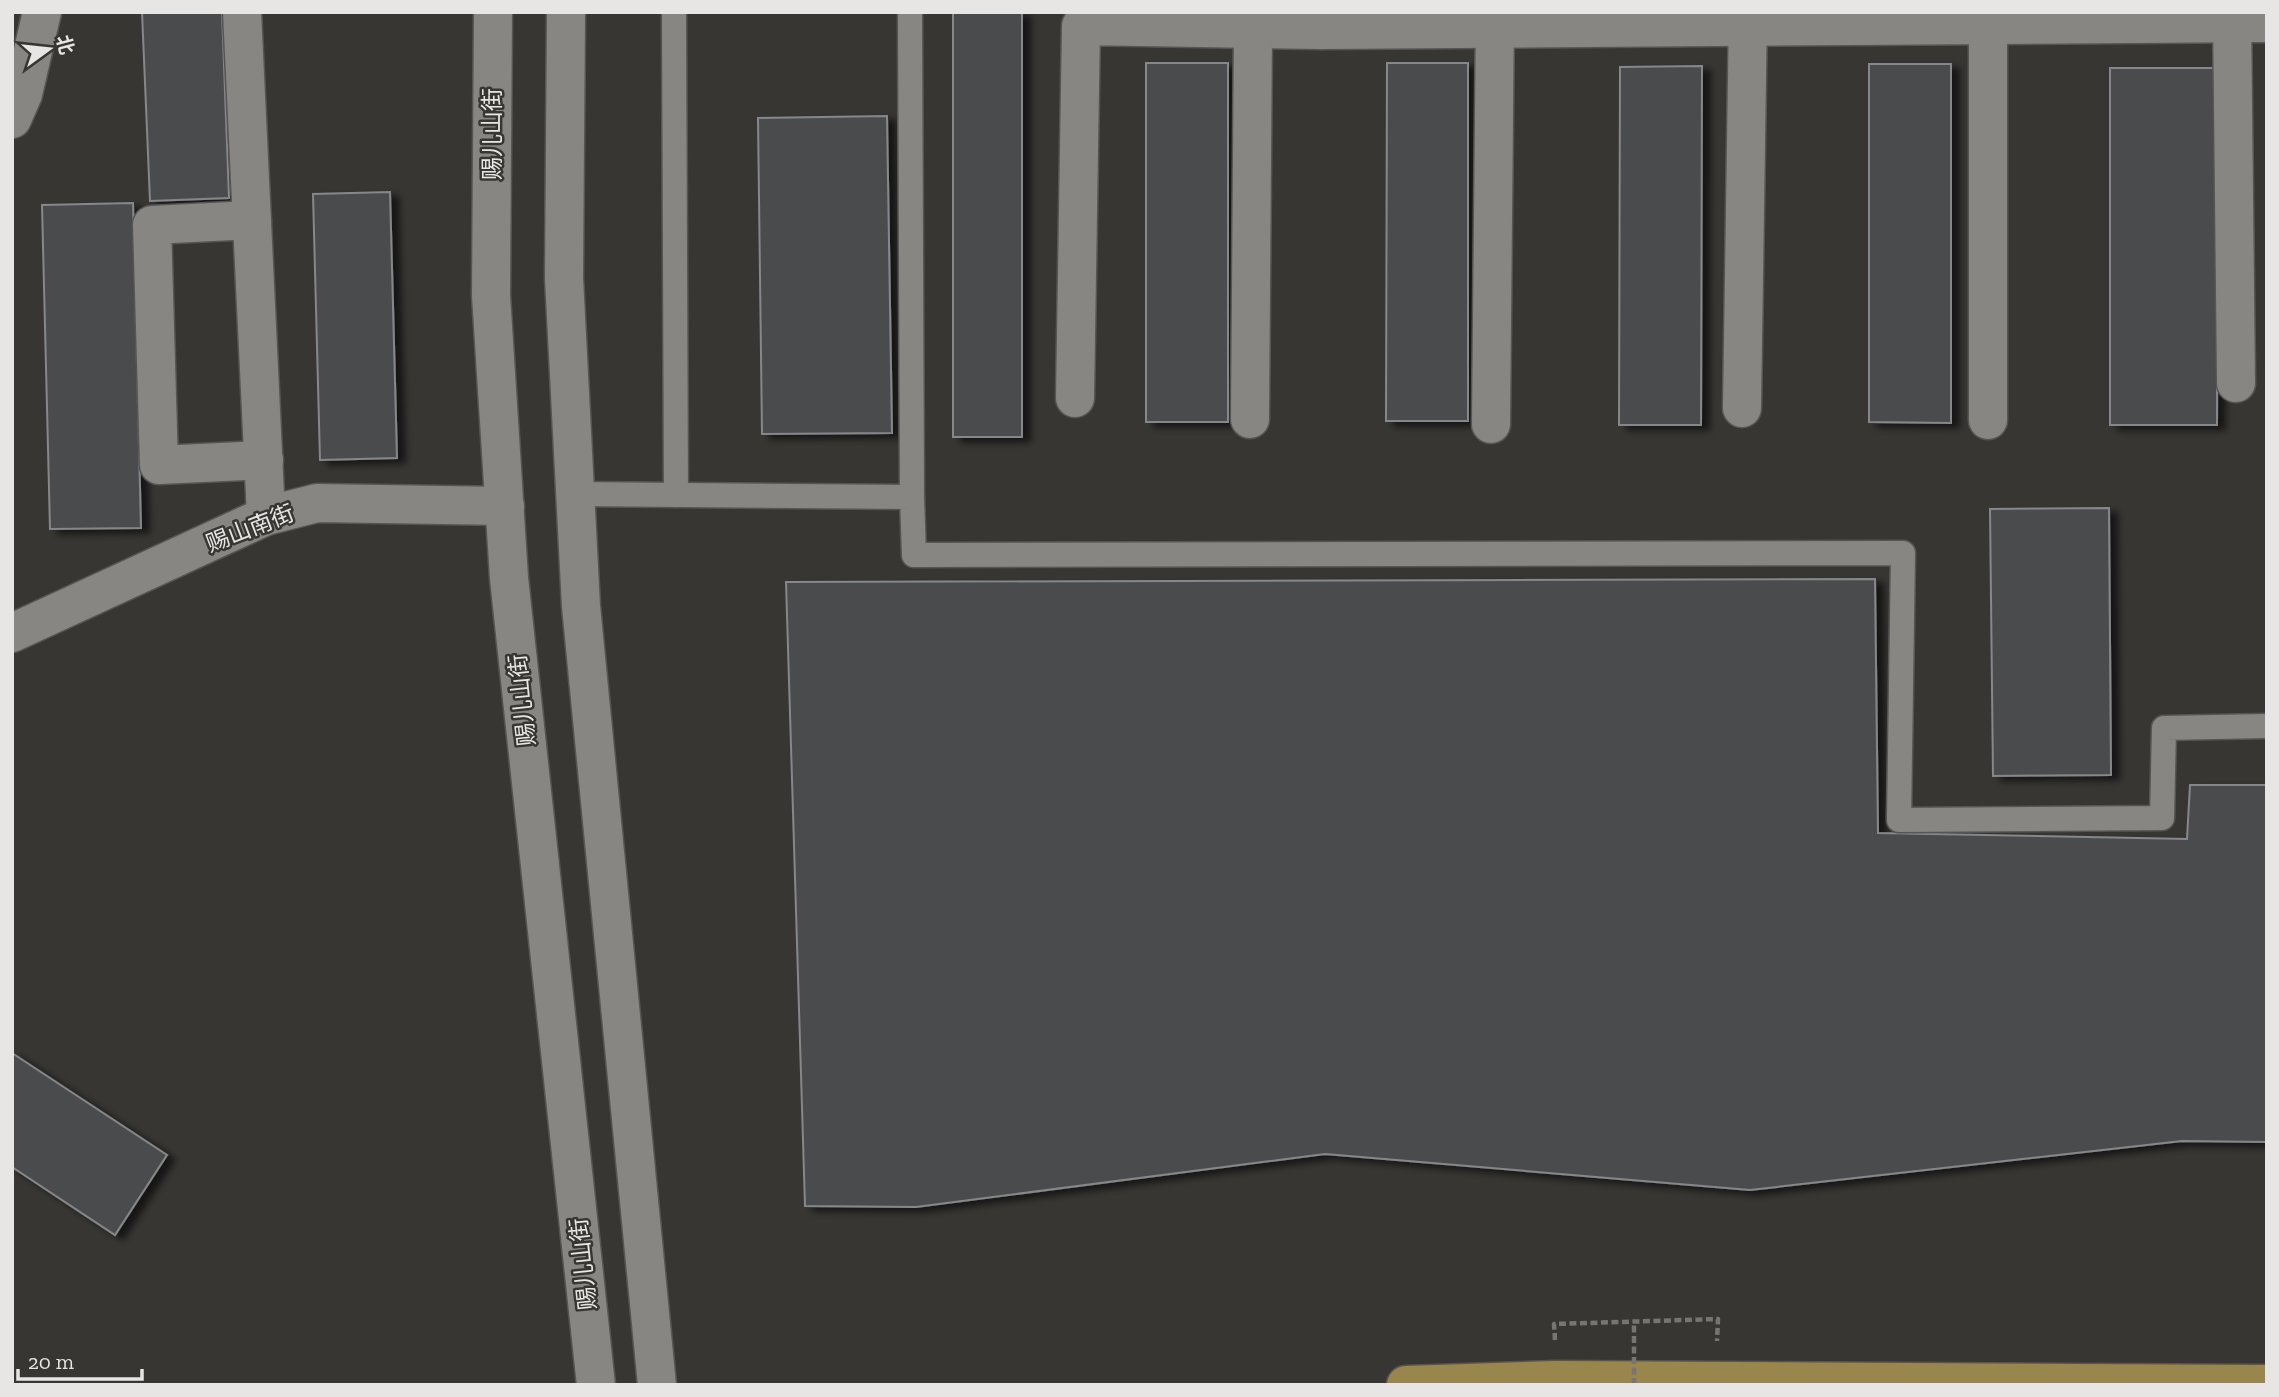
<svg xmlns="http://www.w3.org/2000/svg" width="2279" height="1397" font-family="'Zilla Slab','Noto Sans SC',serif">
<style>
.building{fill:#4a4c4e;stroke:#85878a;stroke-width:2;filter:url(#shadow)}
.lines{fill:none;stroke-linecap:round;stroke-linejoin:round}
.lane-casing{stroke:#565553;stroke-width:27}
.street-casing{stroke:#565553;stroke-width:41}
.secondary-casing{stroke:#565553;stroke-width:41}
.primary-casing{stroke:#565553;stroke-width:41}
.path{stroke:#767572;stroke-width:4.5;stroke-dasharray:7 3.5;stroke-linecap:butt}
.lane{stroke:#878683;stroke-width:24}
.street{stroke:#878683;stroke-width:38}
.secondary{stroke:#878683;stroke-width:38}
.primary{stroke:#99864c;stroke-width:38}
.path-bridge{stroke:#767572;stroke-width:4.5;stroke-dasharray:7 3.5;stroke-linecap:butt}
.labels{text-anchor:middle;stroke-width:5;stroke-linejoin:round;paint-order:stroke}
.street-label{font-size:23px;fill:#e7e6e4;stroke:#373633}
</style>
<defs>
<filter id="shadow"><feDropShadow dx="8" dy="4.5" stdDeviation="3.5" flood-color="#0009"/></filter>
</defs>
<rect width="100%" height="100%" fill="#373633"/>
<g class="building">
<polygon points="142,12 222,12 229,198 150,201"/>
<rect x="953" y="12" width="69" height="425"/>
<rect x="1146" y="63" width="82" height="359"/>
<polygon points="1387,63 1468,63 1468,421 1386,421"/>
<polygon points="1869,64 1951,64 1951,423 1869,422"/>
<polygon points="1702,66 1701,425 1619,425 1620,67"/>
<polygon points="2110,68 2218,68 2217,425 2110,425"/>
<polygon points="887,116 892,433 762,434 758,118"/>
<polygon points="390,192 397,458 320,460 313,194"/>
<polygon points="133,203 141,528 50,529 42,205"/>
<polygon points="2109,508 2111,775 1993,776 1990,509"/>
<polygon points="1875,579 1878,833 2187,839 2190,785 2267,785 2267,1142 2182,1141 1750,1190 1325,1154 916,1207 805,1206 786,582"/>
<polygon points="12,1053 167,1155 115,1235 12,1167"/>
</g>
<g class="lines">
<g class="lane-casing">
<g id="lane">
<polyline points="674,12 676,495"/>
<polyline points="910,12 912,497"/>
<polyline points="575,494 912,497 914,555 1903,553 1899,820 2162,818 2164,728 2267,726"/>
</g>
</g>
<g class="street-casing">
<g id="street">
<polyline points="242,12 266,516"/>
<polyline points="1321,12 1322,30 2267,23"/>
<polyline points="2232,12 2236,383"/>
<polyline points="12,119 23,94 42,12"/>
<polyline points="252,220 152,225 159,465 264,460"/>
<polyline points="1075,398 1081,26 1322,30"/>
<polyline points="1742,408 1748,12"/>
<polyline points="1250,419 1253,29"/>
<polyline points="1988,420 1988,12"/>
<polyline points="1491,424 1495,12"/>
</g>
</g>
<g class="secondary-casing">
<g id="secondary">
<polyline points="493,12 491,295 509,578 596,1385"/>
<polyline points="566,12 564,278 581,606 657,1385"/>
<polyline points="12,633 266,516 317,503 505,506"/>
</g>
</g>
<g class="primary-casing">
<polyline id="primary" points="1406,1385 1555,1380 2267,1384"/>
</g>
<polyline class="path" points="1555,1340 1554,1324 1718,1319 1717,1341"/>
<use href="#lane" class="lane"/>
<use href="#street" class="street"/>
<use href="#secondary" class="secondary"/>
<use href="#primary" class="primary"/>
<polyline class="path-bridge" points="1634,1385 1634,1322"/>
</g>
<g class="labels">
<g class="street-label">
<text transform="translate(492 134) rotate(-90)" y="8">赐儿山街</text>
<text transform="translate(250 528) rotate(-21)" y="8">赐山南街</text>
<text transform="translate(522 700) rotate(-96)" y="8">赐儿山街</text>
<text transform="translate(583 1264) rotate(-96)" y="8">赐儿山街</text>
</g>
</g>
<rect width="2279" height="1397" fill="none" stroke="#e7e6e4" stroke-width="28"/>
<g transform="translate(49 49) rotate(75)" stroke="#373633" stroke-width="5" paint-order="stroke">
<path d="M0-5L12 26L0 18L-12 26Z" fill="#e7e6e4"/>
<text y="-10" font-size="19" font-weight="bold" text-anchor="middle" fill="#e7e6e4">北</text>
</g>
<path d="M18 1369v10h124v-10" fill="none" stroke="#e7e6e4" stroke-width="3.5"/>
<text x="28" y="1369" font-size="21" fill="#e7e6e4" stroke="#373633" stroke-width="5" paint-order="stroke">20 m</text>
</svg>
